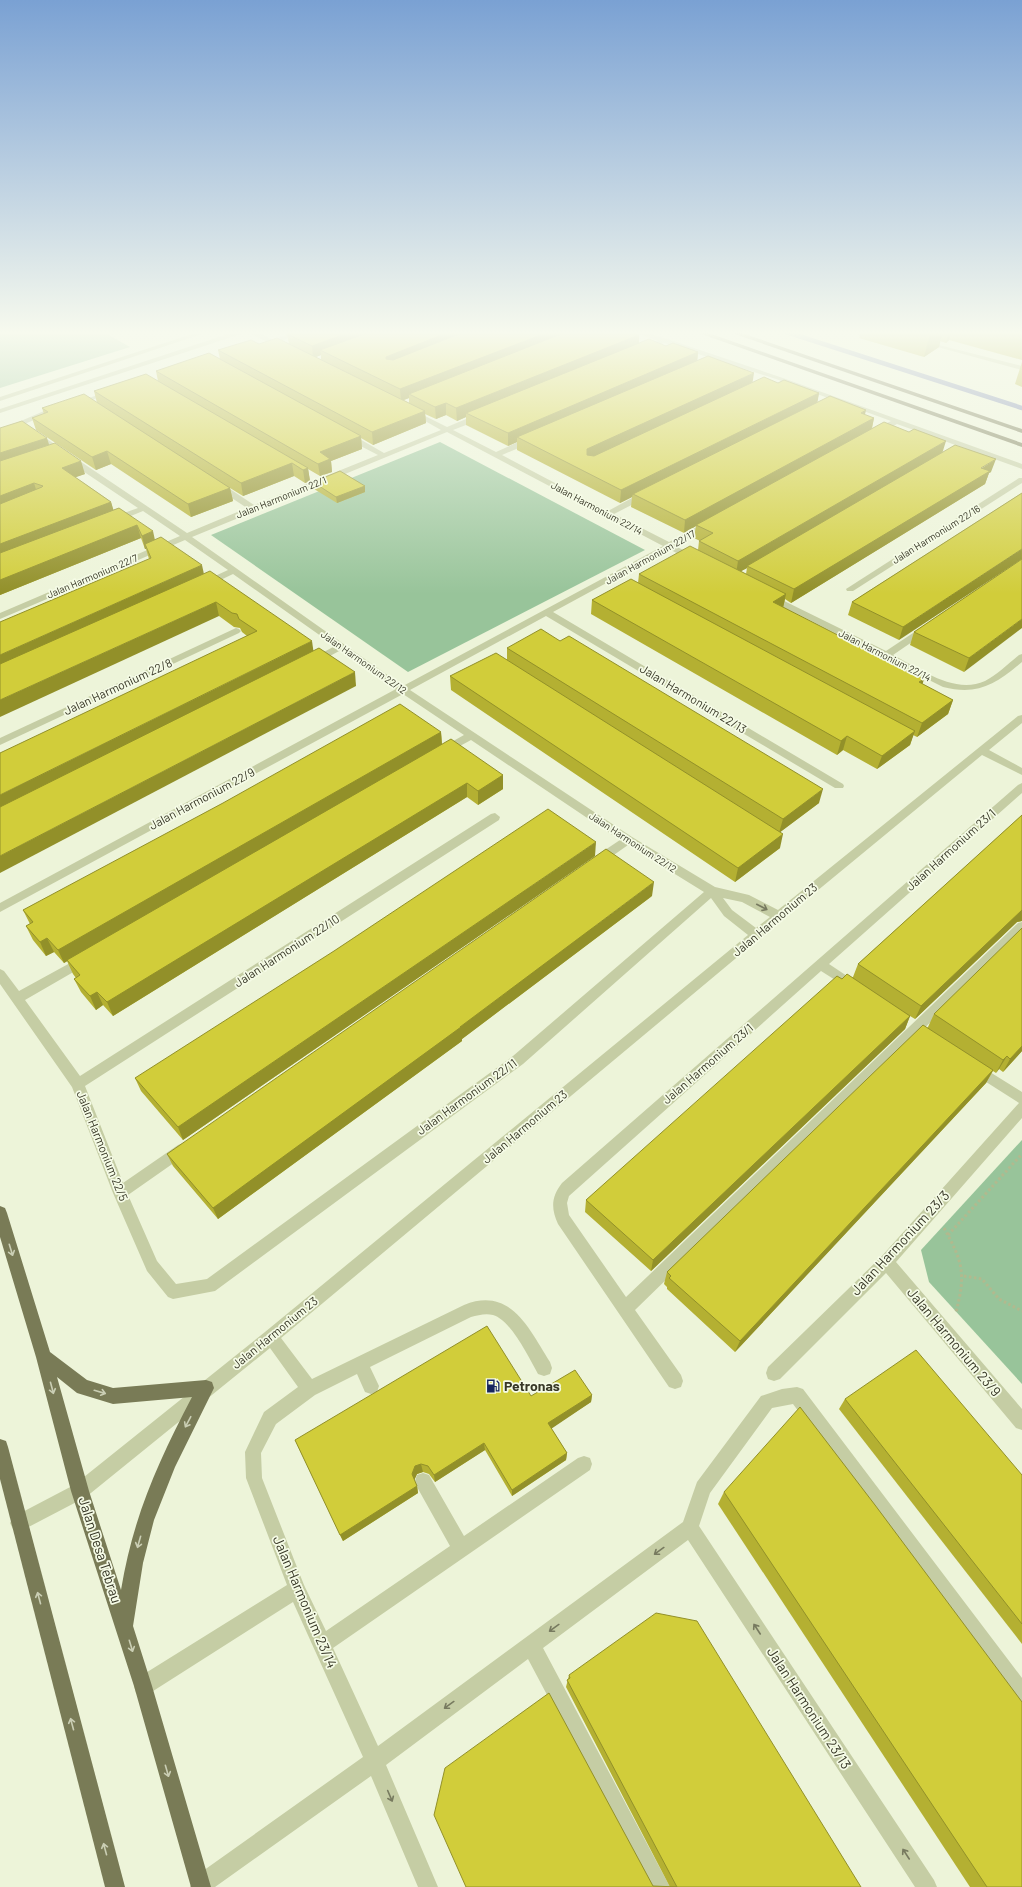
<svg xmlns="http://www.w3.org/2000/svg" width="1022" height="1887" font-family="Barlow,sans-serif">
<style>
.green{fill:#98c49a}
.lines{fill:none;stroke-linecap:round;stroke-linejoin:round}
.stream{stroke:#7584b3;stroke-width:4.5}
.path{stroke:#b2b98e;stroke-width:3;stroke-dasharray:2.5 2.5;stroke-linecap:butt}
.minor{fill:#c5cda4;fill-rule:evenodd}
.major{fill:#797b56;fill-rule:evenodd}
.wall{fill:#b4b032;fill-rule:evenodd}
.shaded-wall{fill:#929029}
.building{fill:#d1cd3a;stroke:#929029}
.oneway{stroke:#777a5f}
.oneway2{stroke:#caceb4}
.labels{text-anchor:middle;stroke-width:3.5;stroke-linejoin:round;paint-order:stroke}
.far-street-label{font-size:10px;fill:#373726;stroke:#f5fbe6}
.street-label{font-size:12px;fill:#373726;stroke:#f5fbe6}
.near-street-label{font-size:14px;fill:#373726;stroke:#f5fbe6}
.near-poi-label{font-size:14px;font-weight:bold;fill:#373726;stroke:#f5fbe6;text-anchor:start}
</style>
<rect width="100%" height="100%" fill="#edf4d9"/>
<g class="green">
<polygon points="0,330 100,330 130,347 0,388"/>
<polygon points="440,442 645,550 408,672 211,535"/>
<polygon points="1022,1140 1022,1384 929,1282 921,1250"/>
</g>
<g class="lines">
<polyline class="stream" points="780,330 1022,408"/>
<g class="path">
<path d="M944,1228C963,1262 966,1274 956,1312"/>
<polyline points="948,1235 1022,1154"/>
<polyline points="964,1276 982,1279 999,1299 1022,1311"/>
</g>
<g class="minor">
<polygon points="204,330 214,330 0,401 0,397"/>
<polygon points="240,330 253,330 273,340 300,330 310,330 278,342 287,348 284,350 247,332 0,413 0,409"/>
<polygon points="629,330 639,330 667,339 780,377 1022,464 1022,469 897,424 879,434 873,434 873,430 891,421 776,379 664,343 646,350 642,350 642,348 658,341"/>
<polygon points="923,341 1022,366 1022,370 923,343"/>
<polygon points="109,391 114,392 78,405 72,404"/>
<path d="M411,409L447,427L478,414H484V418L453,430L496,452L529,437H535V441L502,455L608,511L643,492H649V496L614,514L669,542L706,522H709L713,524L675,546L698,557V561H692L669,549L553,612L843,784L844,786L843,788H835L546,616L410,690L632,837L715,887L749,895L778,910L1018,716L1022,715V723L989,750L1022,768V775L982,755L783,919L281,1338L312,1379L464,1305C511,1286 529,1329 550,1362L552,1368L550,1374L544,1376L538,1374C529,1358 511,1320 493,1315C486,1313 478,1315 471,1317L370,1367L379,1386L377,1392L371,1394L365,1392L357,1374L315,1395L276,1424L261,1453L262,1478L304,1585L326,1631L450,1546L417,1487L415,1481L417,1475L423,1473L429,1475L464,1536L578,1458L584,1456L590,1458L592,1464L590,1470L333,1648L378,1746L683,1522L697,1482L761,1396L782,1389L797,1387L803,1389L1022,1678V1702L1015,1700L793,1404L772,1408L710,1493L699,1526L934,1880L937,1887H915L688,1540L543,1648L670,1887H649L528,1659L386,1765L438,1887H418L371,1776L215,1887H190L193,1878L363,1757L293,1602L150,1693L143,1695L136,1693L134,1686L136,1679L287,1585L246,1478L245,1452L264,1412L298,1387L270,1348L86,1497L19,1532L13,1529L10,1523L13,1517L74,1485L265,1332L748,935L724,916L711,898L523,1064L215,1291L173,1299L168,1297L147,1271L113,1193L72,1087L0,984V969L4,971L19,991L81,957L85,955L89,957L91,960L89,963L25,1000L80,1076L491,814L495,813L500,817L499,820L85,1086L123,1183L178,1145L183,1143L188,1145L190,1149L188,1153L128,1195L157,1261L176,1284L207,1279L513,1056L704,892L628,845L601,864H593L591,861L593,858L620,840L471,740L447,753H439L438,751L439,749L464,735L403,694L0,912V903L396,689L341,650L317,663H311L309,661L311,659L335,646L233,574L208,586H202V582L228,570L185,540L0,619V613L180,536L143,511L116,522H110V518L138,508L32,437V433H38L187,533L247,508L215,487V483H221L254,505L378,455L345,438V434H351L384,453L441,430L409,412L407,411ZM447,432L663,546L403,686L192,537ZM723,898L742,902L770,917L756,928L732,910Z"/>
<polygon points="44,411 51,413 0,434 0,430"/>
<polygon points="1019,478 1022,478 1022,483 853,591 847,591 846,589"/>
<path d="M770,594L886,651L922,627H928L930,629L928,631L893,655C919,668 954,695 985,681C997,675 1008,664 1019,655L1022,654V662C996,684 978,696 943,687L767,599L766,597Z"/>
<polygon points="236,628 239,629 241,631 239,633 0,745 0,738"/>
<path d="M1022,783V793L829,964L859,984L861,987L859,990L855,992L851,990L821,971L569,1196L567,1203L569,1215L626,1297L1018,923L1022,922V933L635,1310L681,1375L683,1381L681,1387L675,1389L669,1387L558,1224C551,1209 551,1197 562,1183L1018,785Z"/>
<polygon points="977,1064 1022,1092 1022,1118 896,1262 1022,1409 1022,1430 1016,1428 886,1273 780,1379 774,1381 768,1379 766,1373 768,1367 881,1257 1019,1103 972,1073 970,1069 972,1065"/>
</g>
<g class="major">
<polygon points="690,330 700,330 1022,443 1022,447"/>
<polygon points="723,330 733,330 1022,429 1022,433"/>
<path d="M0,1206L5,1208L7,1213L50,1352L87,1380L113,1388L206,1380L212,1382L214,1388L175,1467L154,1520L143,1563L133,1626L152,1686L211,1887H191L134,1686L71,1491L36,1357L0,1237ZM57,1377L77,1393L113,1404L192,1397C158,1462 133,1517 121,1590L89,1491Z"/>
<polygon points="0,1439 6,1441 8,1447 125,1887 105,1887 0,1479"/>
</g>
</g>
<g class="wall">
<polygon points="861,330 1022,330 1022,360 949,340 946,343 940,341 939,347 924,357 859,338"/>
<path d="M287,334L639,335V343L666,346L698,352L697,361L752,382L778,383L819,393L817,402L865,415L874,418L872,429L942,452L991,472L989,473L985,484L791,603L785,599L783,607L922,684L953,700L948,714L917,737L913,735L910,745L877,769L843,750L837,755L591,614L592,600L638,583L639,574L698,550L699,541H700L694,538L696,526L684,533L631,507L632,497L620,503L517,450V442L508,446L466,425V417L457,421L446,415L436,419L425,414L426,423L373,445L361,438L362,449L331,461L332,472L320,476L308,469L310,481L305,483L294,476L243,496L230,488L233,501L191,517L111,464L96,470L36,430L32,418L44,414L42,408L97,403L94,391L158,381L156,371L220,359L218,350L259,344H289ZM321,355V360L316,357ZM409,398V403L404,400ZM747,568L746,574L741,571Z"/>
<polygon points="1022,362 1022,387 1015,384"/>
<polygon points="0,428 49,445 85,474 75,477 111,502 113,510 119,508 155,540 313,651 356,686 247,636 242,632 240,628 234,627 219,616 149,559 146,549 145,549 141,538 0,595"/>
<polygon points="313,482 365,492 337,503 314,489"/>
<polygon points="1022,493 899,640 848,615 852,602"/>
<polygon points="1022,559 964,672 910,645 914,632"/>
<polygon points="507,648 819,803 780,832 780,848 735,882 451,690 450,676 507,660"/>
<polygon points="441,732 442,744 503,775 503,789 478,805 467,797 113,1016 103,1005 96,1010 81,992 74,979 76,978 73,974 67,961 64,963 54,952 46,956 33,940 26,926 30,924 23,910"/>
<polygon points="1022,815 1022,921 1017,922 915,1019 910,1016 905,1029 651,1271 585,1212 586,1200 853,977 858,964"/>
<polygon points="595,856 183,1140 141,1091 135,1078"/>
<polygon points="652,896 462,1039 462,1041 218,1219 173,1166 167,1154"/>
<polygon points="934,1014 1022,1051 1003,1072 999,1069 996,1073 993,1071 986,1083 735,1352 667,1289 667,1287 664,1284 667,1272 928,1027"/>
<polygon points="592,1395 591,1402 551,1428 567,1453 566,1460 512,1496 485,1450 435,1482 429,1474 423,1472 417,1474 414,1480 417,1486 418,1493 343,1541 295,1440 531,1396"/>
<polygon points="845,1399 1022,1475 1022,1644 839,1409"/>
<polygon points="724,1492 1022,1887 970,1887 718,1504"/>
<polygon points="569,1675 861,1887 466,1887 670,1887 566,1687"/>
</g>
<g class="shaded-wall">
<polygon points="356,330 389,330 320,350 321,355 313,358 312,346"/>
<polygon points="454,330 484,330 387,371 386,359 386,357"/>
<polygon points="554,330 584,330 409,394 409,398 401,401 400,389"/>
<polygon points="931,330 943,330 939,347 924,357"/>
<polygon points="949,330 952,330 949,340 946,343"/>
<polygon points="639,335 639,347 466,413 466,417 457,421 456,408"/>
<polygon points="698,352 697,364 517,437 517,442 508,446 508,433"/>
<polygon points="754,373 752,386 586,468 587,449"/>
<polygon points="819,393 817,405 633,494 632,497 620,503 621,490"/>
<polygon points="446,403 446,415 436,419 435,407"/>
<polygon points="866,410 863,423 861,413"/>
<polygon points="425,411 426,423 373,445 372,432"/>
<polygon points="874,418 871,431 696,525 696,526 684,533 685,520"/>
<polygon points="361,436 362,449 331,461 332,472 320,476 318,464 320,452"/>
<polygon points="47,438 51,451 0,467 0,453"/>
<polygon points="946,441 942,454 747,566 747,568 736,574 738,561"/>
<polygon points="107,451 111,464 96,470 92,457"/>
<polygon points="996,459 991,472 989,473 985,484 791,603 794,589"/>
<polygon points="81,461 85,474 65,481 62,468"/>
<polygon points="292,463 294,476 243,496 241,483"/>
<polygon points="308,468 310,481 305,483 303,470"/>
<polygon points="34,483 38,496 0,511 0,496"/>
<polygon points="365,486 365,492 337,503 336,497"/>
<polygon points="230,488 233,501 191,517 188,504"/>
<polygon points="111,502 115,515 0,559 0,544"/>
<polygon points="137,525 141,538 0,595 0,580"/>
<polygon points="153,531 156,545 145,544 146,549 145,549 142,536"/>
<polygon points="1022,549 1022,559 899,640 903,627"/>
<polygon points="202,565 205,579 0,671 0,655"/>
<polygon points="786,594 783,608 773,602"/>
<polygon points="216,602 219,616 0,717 0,700"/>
<polygon points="1022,619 1022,628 964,672 969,658"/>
<polygon points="312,641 314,655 0,812 0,795"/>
<polygon points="355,672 356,686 0,873 0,856"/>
<polygon points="924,679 920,693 919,682"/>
<polygon points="953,700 948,714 917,737 922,723"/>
<polygon points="915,731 910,745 877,769 882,756"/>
<polygon points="441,732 442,746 64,963 58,950"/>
<polygon points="847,736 843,750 837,755 841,741"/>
<polygon points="503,775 503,789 478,805 478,791"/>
<polygon points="467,783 467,797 113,1016 107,1002"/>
<polygon points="823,789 819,803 779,833 783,819"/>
<polygon points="783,834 780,848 735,882 738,868"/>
<polygon points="596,842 595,856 183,1140 178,1127"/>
<polygon points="654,882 652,896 462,1039 462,1041 218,1219 213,1208 460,1027"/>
<polygon points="1022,910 1022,921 1017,922 915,1019 921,1006"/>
<polygon points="47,938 54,952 46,956 40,942"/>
<polygon points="97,992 103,1005 96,1010 90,996"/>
<polygon points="910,1016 905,1029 651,1271 653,1260"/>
<polygon points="1022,1046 1022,1051 1003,1072 1010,1059"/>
<polygon points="1007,1056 999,1069 996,1073 1003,1060"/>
<polygon points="993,1070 986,1083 735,1352 740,1341"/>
<polygon points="592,1395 591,1402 548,1431 548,1423"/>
<polygon points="484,1443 485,1450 435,1482 434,1475"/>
<polygon points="567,1453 566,1460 512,1496 512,1490"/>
<polygon points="421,1464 423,1472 417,1474 414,1481 412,1474 415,1466"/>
<polygon points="417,1486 418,1493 343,1541 340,1535"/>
</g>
<g class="building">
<polygon points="300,330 356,330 312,346 287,334"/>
<polygon points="375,330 454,330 386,357 386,359 393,360 469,330 554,330 400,389 320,350"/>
<polygon points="571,330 625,330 639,335 456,408 446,403 435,407 409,394"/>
<polygon points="277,338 425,411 372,432 218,350 251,340 259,344"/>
<polygon points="649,339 666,346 673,343 698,352 508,433 466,413"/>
<polygon points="209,353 361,436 320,452 330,459 318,464 156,371"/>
<polygon points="708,356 754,373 587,449 587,455 594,456 764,377 778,383 784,380 819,393 621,490 517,437"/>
<polygon points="146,374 308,468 303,470 292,463 241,483 94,391"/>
<polygon points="84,394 230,488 188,504 107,451 92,457 32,418 48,412 42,408"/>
<polygon points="830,396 866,410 861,413 874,418 685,520 633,494"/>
<polygon points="22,421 47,438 0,453 0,428"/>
<polygon points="884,422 909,432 914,429 946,441 738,561 699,541 713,533 696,525"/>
<polygon points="55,443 81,461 62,468 111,502 0,544 0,504 42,487 43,486 34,483 0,496 0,461"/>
<polygon points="955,445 996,459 981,468 990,471 794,589 747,566"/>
<polygon points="340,471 365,486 336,497 313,482"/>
<polygon points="1022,493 1022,549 903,627 852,602"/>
<polygon points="119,508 153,531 142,536 137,525 0,580 0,553"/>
<polygon points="161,537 202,565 0,655 0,622 151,558 145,544"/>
<polygon points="690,546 786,594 773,602 924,679 919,682 953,700 922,723 639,574"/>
<polygon points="1022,559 1022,619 969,658 914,632"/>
<polygon points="210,571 312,641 0,795 0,753 257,631 239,619 237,614 232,613 216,602 0,700 0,664"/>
<polygon points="631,579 915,731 882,756 847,736 841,741 592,600"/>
<polygon points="541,629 560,641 569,636 823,789 783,819 507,648"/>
<polygon points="319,648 355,672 0,856 0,807"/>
<polygon points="496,653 783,834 738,868 450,676"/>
<polygon points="400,704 441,732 58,950 47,938 40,942 26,926 33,922 23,910 223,803"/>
<polygon points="451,739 503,775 478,791 467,783 107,1002 97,992 90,996 74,979 80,975 67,960"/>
<polygon points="548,809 596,842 178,1127 135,1078 334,951"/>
<polygon points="1022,815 1022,910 921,1006 858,964"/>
<polygon points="606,849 654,882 460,1027 461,1027 213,1208 167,1154"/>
<polygon points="1022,928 1022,1046 1010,1059 1007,1056 1003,1060 934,1014"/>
<polygon points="847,974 910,1016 653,1260 586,1200 837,976 842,979"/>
<polygon points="923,1025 993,1070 740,1341 669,1278 671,1276 667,1272"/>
<polygon points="487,1326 531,1396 575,1370 592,1395 548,1423 567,1453 512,1490 484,1443 434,1475 428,1466 421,1464 415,1466 412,1474 417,1486 340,1535 295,1440"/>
<polygon points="916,1350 1022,1475 1022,1624 845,1399"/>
<polygon points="800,1407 875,1505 1022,1702 1022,1887 987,1887 724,1492"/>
<polygon points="656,1613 697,1621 861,1887 466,1887 434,1815 445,1768 549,1693 653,1886 677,1887 567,1680 570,1678 569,1675"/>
</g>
<defs><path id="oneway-shaft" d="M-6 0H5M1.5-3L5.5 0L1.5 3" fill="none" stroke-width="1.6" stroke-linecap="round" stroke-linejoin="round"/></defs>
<g class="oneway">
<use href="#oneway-shaft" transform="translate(762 907) rotate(27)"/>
<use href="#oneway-shaft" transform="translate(659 1551) rotate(144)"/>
<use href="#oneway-shaft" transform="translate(554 1628) rotate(144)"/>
<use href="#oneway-shaft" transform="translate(757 1629) rotate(-123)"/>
<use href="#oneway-shaft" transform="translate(449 1705) rotate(144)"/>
<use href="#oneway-shaft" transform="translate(390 1796) rotate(67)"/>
<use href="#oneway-shaft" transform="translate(906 1854) rotate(-123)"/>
</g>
<g class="oneway2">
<use href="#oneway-shaft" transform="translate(11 1250) rotate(73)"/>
<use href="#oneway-shaft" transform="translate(52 1388) rotate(75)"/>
<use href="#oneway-shaft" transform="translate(100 1392) rotate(16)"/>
<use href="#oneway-shaft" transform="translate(188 1422) rotate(118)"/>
<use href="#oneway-shaft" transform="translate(139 1542) rotate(106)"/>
<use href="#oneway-shaft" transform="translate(39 1598) rotate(-105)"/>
<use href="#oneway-shaft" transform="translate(131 1646) rotate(73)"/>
<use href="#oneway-shaft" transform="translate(72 1724) rotate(-105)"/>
<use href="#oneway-shaft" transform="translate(167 1771) rotate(74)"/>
<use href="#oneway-shaft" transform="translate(105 1849) rotate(-105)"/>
</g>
<linearGradient id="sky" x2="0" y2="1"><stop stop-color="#7aa1d3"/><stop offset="0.56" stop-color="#f7faee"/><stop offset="1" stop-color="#f7faee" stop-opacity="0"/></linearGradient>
<rect width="1022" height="594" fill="url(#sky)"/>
<defs>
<g id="fuel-bare" transform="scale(1.08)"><path d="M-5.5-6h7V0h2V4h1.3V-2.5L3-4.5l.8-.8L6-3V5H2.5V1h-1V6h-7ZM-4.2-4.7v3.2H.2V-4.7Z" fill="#18265d" stroke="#f5fbe6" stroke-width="2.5" paint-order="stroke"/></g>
</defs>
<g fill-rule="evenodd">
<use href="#fuel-bare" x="493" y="1386"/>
</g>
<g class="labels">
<g class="far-street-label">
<text transform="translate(281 497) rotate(-22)" y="4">Jalan Harmonium 22/1</text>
<text transform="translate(597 508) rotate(28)" y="4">Jalan Harmonium 22/14</text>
<text transform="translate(936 534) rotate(-32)" y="4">Jalan Harmonium 22/16</text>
<text transform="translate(650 557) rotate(-29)" y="4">Jalan Harmonium 22/17</text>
<text transform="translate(92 576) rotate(-23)" y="4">Jalan Harmonium 22/7</text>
<text transform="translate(885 655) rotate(27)" y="4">Jalan Harmonium 22/14</text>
<text transform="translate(364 662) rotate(35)" y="4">Jalan Harmonium 22/12</text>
<text transform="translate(633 842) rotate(33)" y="4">Jalan Harmonium 22/12</text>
</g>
<g class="street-label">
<text transform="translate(118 687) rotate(-25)" y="4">Jalan Harmonium 22/8</text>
<text transform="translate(693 699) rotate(31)" y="4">Jalan Harmonium 22/13</text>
<text transform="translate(202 799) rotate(-28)" y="4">Jalan Harmonium 22/9</text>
<text transform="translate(951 850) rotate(-42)" y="4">Jalan Harmonium 23/1</text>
<text transform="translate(775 920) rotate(-40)" y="4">Jalan Harmonium 23</text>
<text transform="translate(287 951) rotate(-33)" y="4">Jalan Harmonium 22/10</text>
<text transform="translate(708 1064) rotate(-41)" y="4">Jalan Harmonium 23/1</text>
<text transform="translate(467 1097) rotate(-36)" y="4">Jalan Harmonium 22/11</text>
<text transform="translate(525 1127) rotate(-40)" y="4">Jalan Harmonium 23</text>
<text transform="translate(102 1146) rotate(68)" y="4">Jalan Harmonium 22/5</text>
<text transform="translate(275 1333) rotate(-39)" y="4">Jalan Harmonium 23</text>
</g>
<g class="near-street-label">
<text transform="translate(900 1243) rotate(-47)" y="5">Jalan Harmonium 23/3</text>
<text transform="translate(954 1342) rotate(50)" y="5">Jalan Harmonium 23/9</text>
<text transform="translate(100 1550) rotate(72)" y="5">Jalan Desa Tebrau</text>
<text transform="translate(305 1602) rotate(67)" y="5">Jalan Harmonium 23/14</text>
<text transform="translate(809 1708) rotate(57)" y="5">Jalan Harmonium 23/13</text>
</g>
<g class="near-poi-label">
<text x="504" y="1391">Petronas</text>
</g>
</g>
</svg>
